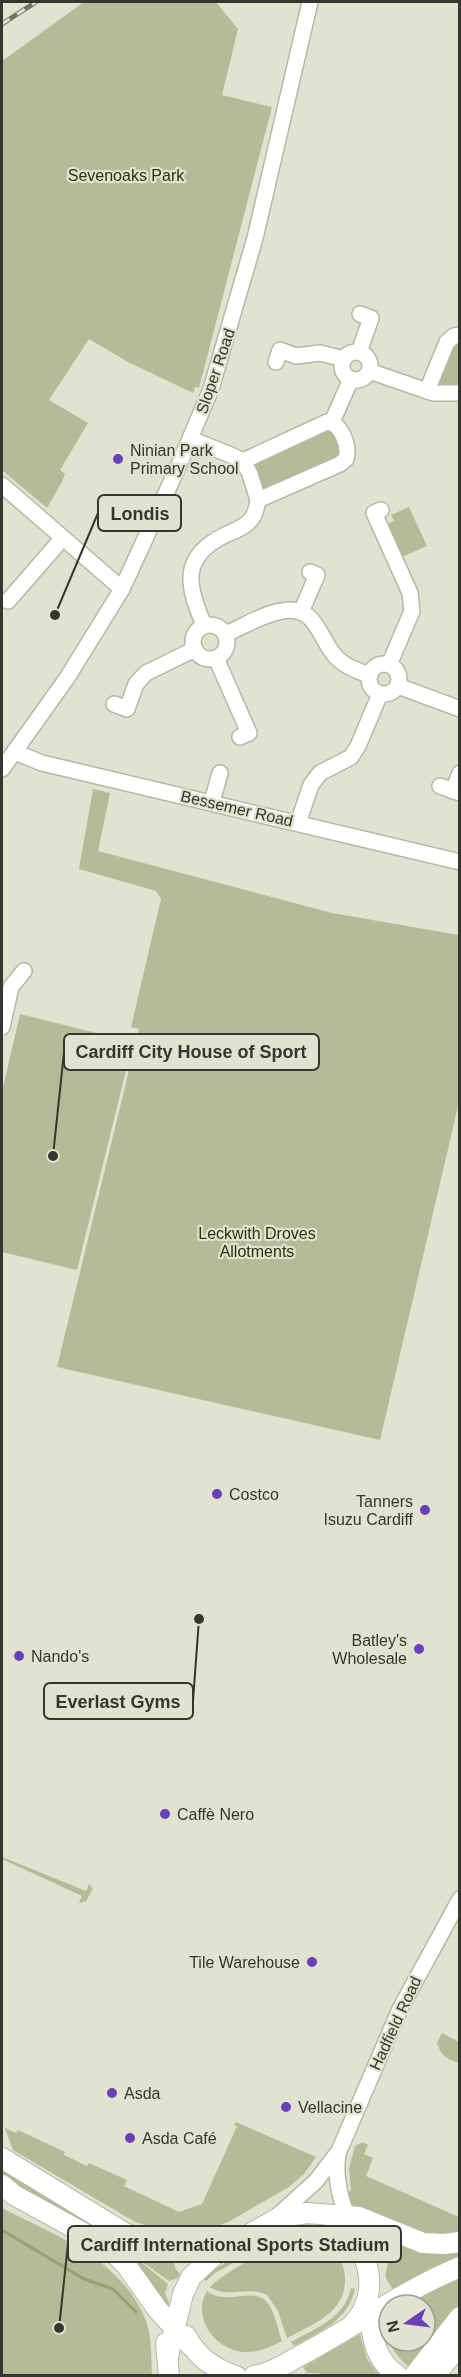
<svg xmlns="http://www.w3.org/2000/svg" width="461" height="2377" font-family="Arial,sans-serif">
<style>
.green{fill:#b6ba96}
.lines{fill:none;stroke-linecap:round;stroke-linejoin:round}
.stream{stroke:#9a9f71;stroke-width:3}
.minor-casing{stroke:#b6b8a6;stroke-width:18}
.major-casing{stroke:#b6b8a6;stroke-width:22}
.minor{stroke:#fff;stroke-width:15}
.major{stroke:#fff;stroke-width:20}
.rail-casing{stroke:#727368;stroke-width:5}
.rail{stroke:#e1e3d0;stroke-width:3;stroke-dasharray:9;stroke-linecap:butt}
.poi-dot{fill:#6a40b9;stroke:#e1e3d0;stroke-width:2}
.labels{text-anchor:middle;stroke-width:4.5;stroke-linejoin:round;paint-order:stroke}
.park-label{font-size:16px;fill:#2d300a;stroke:#e1e3d0}
.street-label{font-size:16px;fill:#35362f;stroke:#e1e3d0}
.poi-label{font-size:16px;fill:#35362f;stroke:#e1e3d0;text-anchor:start}
.leader{fill:none;stroke:#35362f;stroke-width:2}
.callout-dot{fill:#35362f;stroke:#e1e3d0;stroke-width:2}
.callout{fill:#e1e3d0;stroke:#35362f;stroke-width:2}
.callout-label{font-size:18px;text-anchor:middle;font-weight:bold;fill:#35362f}
</style>
<rect width="100%" height="100%" fill="#e1e3d0"/>
<g class="green">
<polygon points="84,2 216,2 238,29 222,95 272,107 199,388 195,387 193,393 128,362 89,339 49,400 88,423 60,470 65,474 62,482 47,508 2,470 2,61"/>
<polygon points="459,335 460,391 433,393 447,342"/>
<polygon points="327,422 348,453 258,500 243,461"/>
<polygon points="409,507 427,546 395,560 380,527 394,521 391,515"/>
<polygon points="93,789 110,793 98,851 332,913 459,935 459,1102 380,1440 57,1367 139,1029 131,1027 161,899 156,891 79,869"/>
<polygon points="20,1014 133,1042 77,1270 2,1252 2,1092"/>
<polygon points="2,1857 86,1891 89,1884 93,1889 86,1901 79,1903 82,1896 2,1859"/>
<path d="M442,2033L459,2042V2063C447,2059 441,2056 437,2043Z"/>
<polygon points="236,2122 316,2157 304,2174 289,2187 228,2222 201,2232 172,2233 135,2222 13,2150 5,2128 16,2133 18,2130 65,2152 64,2155 87,2166 89,2163 127,2180 124,2186 179,2212 202,2204 237,2126 234,2125"/>
<polygon points="363,2142 368,2145 364,2154 373,2158 366,2176 459,2217 459,2236 417,2235 358,2209 352,2204 346,2192 351,2191 349,2168 355,2146"/>
<path d="M2,2170L129,2247L151,2254L173,2258L175,2268L180,2274L178,2278L169,2281L130,2253L168,2284L165,2293L169,2303L167,2307L165,2308L126,2251C96,2223 57,2212 24,2190C16,2185 10,2178 2,2173Z"/>
<path d="M2,2208C56,2236 122,2259 146,2321C152,2337 151,2358 152,2375H2Z"/>
<polygon points="310,2224 317,2226 317,2230 299,2229 290,2232 215,2273 206,2281 203,2278 213,2270 288,2228"/>
<path d="M368,2230L459,2248V2260L394,2291C383,2273 385,2282 388,2261L393,2260L388,2244L381,2245L374,2240Z"/>
<path d="M306,2235C320,2236 328,2243 336,2254C342,2262 345,2269 345,2279C346,2313 311,2325 287,2338L278,2311L267,2295C248,2285 228,2299 210,2287C227,2270 283,2240 306,2235Z"/>
<path d="M459,2274V2304L410,2366L407,2365C394,2354 384,2339 389,2322V2341H425V2305H401Z"/>
<path d="M351,2288L355,2289C348,2321 320,2331 294,2346L291,2342C316,2328 345,2318 351,2288Z"/>
<path d="M207,2291C226,2306 252,2287 266,2301C275,2311 277,2328 282,2341C270,2347 259,2353 245,2352C216,2351 191,2318 207,2291Z"/>
<polygon points="360,2334 367,2359 379,2375 320,2376 319,2373 307,2373 303,2367"/>
</g>
<g class="lines">
<polyline class="stream" points="2,2230 84,2279 113,2289 136,2312"/>
<g class="minor-casing">
<g id="minor">
<polyline points="359,352 371,318 360,314"/>
<circle cx="356" cy="366" r="14"/>
<polyline points="276,362 280,350 296,356 320,353 344,359"/>
<polyline points="369,371 433,393 460,393"/>
<polyline points="427,391 447,342 454,336 460,335"/>
<path d="M327,422C341,423 350,446 346,459L340,464L258,500L250,474L243,461Z"/>
<polyline points="332,422 351,379"/>
<polyline points="191,439 233,456 243,461"/>
<polyline points="2,485 122,589"/>
<polyline points="381,510 374,513 410,593 412,611 389,665"/>
<polyline points="8,601 62,539"/>
<polyline points="301,612 317,575 310,572"/>
<circle cx="210" cy="642" r="17"/>
<path d="M204,625C187,586 180,557 225,535C233,531 247,527 252,518C256,513 257,506 258,500"/>
<path d="M226,634C244,626 263,614 282,611C317,604 319,640 337,658C346,667 358,671 370,675"/>
<polyline points="216,658 249,733 240,737"/>
<circle cx="384" cy="679" r="15"/>
<polyline points="398,686 460,709"/>
<polyline points="114,704 127,709 136,684 146,673 195,649"/>
<polyline points="15,752 42,763 460,862"/>
<polyline points="2,769 67,678 122,589 178,467 211,389 255,238 310,2"/>
<polyline points="440,786 460,793"/>
<polyline points="453,791 460,773"/>
<polyline points="212,802 220,773"/>
<polyline points="298,823 311,785 320,773 351,757 358,746 380,694"/>
<polyline points="2,1027 11,987 24,971"/>
<path d="M338,2154C334,2178 341,2201 350,2224"/>
<polyline points="273,2220 316,2181 339,2151 400,2009 460,1899"/>
</g>
</g>
<g class="major-casing">
<g id="major">
<path d="M2,2158L123,2232C156,2247 193,2254 228,2244"/>
<polyline points="2,2185 14,2195 107,2246 126,2265 158,2310 191,2346"/>
<path d="M330,2216C366,2237 385,2291 353,2324"/>
<path d="M368,2304C372,2333 372,2358 398,2376"/>
<path d="M186,2336C196,2356 214,2369 236,2376"/>
<polyline points="166,2343 169,2376"/>
<polyline points="168,2356 183,2294 191,2277 218,2252 280,2217 307,2213 359,2217 423,2243 444,2244 460,2242"/>
<path d="M254,2376C273,2373 288,2362 305,2353C357,2325 404,2290 460,2267"/>
<polyline points="414,2376 460,2317"/>
<polyline points="434,2376 460,2345"/>
</g>
</g>
<use href="#minor" class="minor"/>
<use href="#major" class="major"/>
<g class="rail-casing">
<polyline id="rail" points="2,24 36,2"/>
</g>
<use href="#rail" class="rail"/>
</g>
<g class="poi-dot">
<circle cx="118" cy="459" r="6"/>
<circle cx="217" cy="1494" r="6"/>
<circle cx="425" cy="1510" r="6"/>
<circle cx="419" cy="1649" r="6"/>
<circle cx="19" cy="1656" r="6"/>
<circle cx="165" cy="1814" r="6"/>
<circle cx="312" cy="1962" r="6"/>
<circle cx="112" cy="2093" r="6"/>
<circle cx="286" cy="2107" r="6"/>
<circle cx="130" cy="2138" r="6"/>
</g>
<g class="labels">
<g class="park-label">
<text x="126" y="181">Sevenoaks Park</text>
<text x="257" y="1239">Leckwith Droves<tspan x="257" dy="18">Allotments</tspan></text>
</g>
<g class="street-label">
<text transform="translate(215 371) rotate(-71)" y="6">Sloper Road</text>
<text transform="translate(237 808) rotate(13)" y="6">Bessemer Road</text>
<text transform="translate(395 2023) rotate(-65)" y="6">Hadfield Road</text>
</g>
<g class="poi-label">
<text x="130" y="456">Ninian Park<tspan x="130" dy="18">Primary School</tspan></text>
<text x="229" y="1500">Costco</text>
<text x="413" y="1507" text-anchor="end">Tanners<tspan x="413" dy="18">Isuzu Cardiff</tspan></text>
<text x="407" y="1646" text-anchor="end">Batley's<tspan x="407" dy="18">Wholesale</tspan></text>
<text x="31" y="1662">Nando's</text>
<text x="177" y="1820">Caffè Nero</text>
<text x="300" y="1968" text-anchor="end">Tile Warehouse</text>
<text x="124" y="2099">Asda</text>
<text x="298" y="2113">Vellacine</text>
<text x="142" y="2144">Asda Café</text>
</g>
</g>
<path class="leader" d="M55 615L98 513M53 1156L64 1052M199 1619L193 1701M59 2328L68 2244"/>
<g class="callout-dot">
<circle cx="55" cy="615" r="6"/>
<circle cx="53" cy="1156" r="6"/>
<circle cx="199" cy="1619" r="6"/>
<circle cx="59" cy="2328" r="6"/>
</g>
<g class="callout">
<rect x="98" y="495" width="83" height="36" rx="6"/>
<rect x="64" y="1034" width="255" height="36" rx="6"/>
<rect x="44" y="1683" width="149" height="36" rx="6"/>
<rect x="68" y="2226" width="333" height="36" rx="6"/>
</g>
<g class="callout-label">
<text x="140" y="520">Londis</text>
<text x="191" y="1058">Cardiff City House of Sport</text>
<text x="118" y="1708">Everlast Gyms</text>
<text x="235" y="2251">Cardiff International Sports Stadium</text>
</g>
<rect width="461" height="2377" fill="none" stroke="#35362f" stroke-width="6"/>
<g transform="translate(407 2323) rotate(256)"><circle r="28" fill="#e1e3d0" stroke="#9c9e90" stroke-width="1.5"/>
<path d="M0-4.5L10 22L0 15L-10 22Z" fill="#6a40b9"/>
<text y="-9" font-size="16" font-weight="bold" text-anchor="middle" fill="#35362f">N</text>
</g>
</svg>
